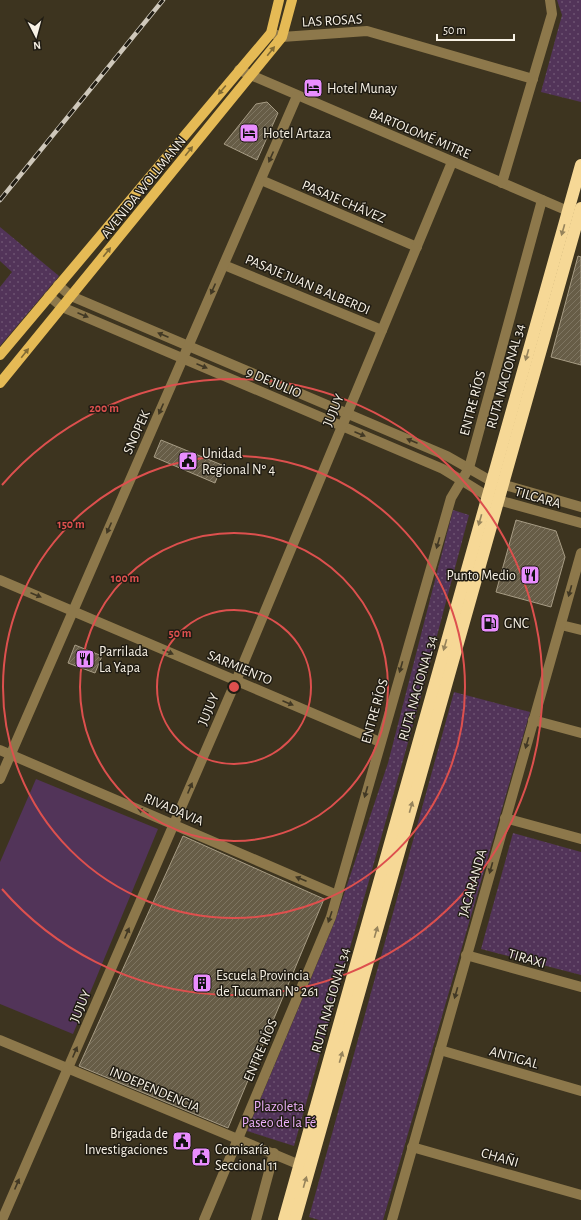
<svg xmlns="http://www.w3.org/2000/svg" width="581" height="1220" font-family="'Alegreya Sans',sans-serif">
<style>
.grass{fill:url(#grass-dots)}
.pitch{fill:#523459}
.building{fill:url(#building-hatch);stroke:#a79c84}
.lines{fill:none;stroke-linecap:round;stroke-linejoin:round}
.minor{stroke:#8d784b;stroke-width:10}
.major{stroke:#e5ba55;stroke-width:10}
.highway{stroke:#f6d896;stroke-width:12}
.rail-casing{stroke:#cfc8bb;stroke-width:4.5}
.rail{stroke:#201c13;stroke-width:3;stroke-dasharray:9;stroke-linecap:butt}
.oneway{fill:#826b34}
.oneway2{fill:#413824}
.oneway3{fill:#96835b}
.ring{fill:none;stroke:#dd504e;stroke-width:2}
.labels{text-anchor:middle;stroke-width:3;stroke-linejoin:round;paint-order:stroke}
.street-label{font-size:14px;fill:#f7f1e5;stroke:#201c13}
.poi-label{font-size:14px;fill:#f7f1e5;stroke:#201c13;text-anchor:start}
.park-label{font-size:14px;fill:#edb0fb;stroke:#201c13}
.centre{fill:#dd504e;stroke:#201c13;stroke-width:2}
.ring-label{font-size:12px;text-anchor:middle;font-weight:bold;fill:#dd504e;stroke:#201c13;stroke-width:3;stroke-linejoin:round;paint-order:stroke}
</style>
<defs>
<pattern id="grass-dots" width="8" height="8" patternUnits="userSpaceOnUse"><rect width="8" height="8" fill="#523459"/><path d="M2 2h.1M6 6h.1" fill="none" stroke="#6c5271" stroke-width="1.8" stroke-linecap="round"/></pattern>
<pattern id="building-hatch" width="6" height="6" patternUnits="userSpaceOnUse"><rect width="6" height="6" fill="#675d47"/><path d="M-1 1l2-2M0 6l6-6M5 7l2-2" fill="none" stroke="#7e7561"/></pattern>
</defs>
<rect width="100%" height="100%" fill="#3d341f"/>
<g class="grass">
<polygon points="557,0 581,0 581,102 541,92 562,15"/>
<polygon points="0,227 59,276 0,346 0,287 12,272 0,261"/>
<polygon points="453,510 469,515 420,700 294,1146 247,1131 335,921 388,763"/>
<polygon points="454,692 530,712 383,1220 319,1220 309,1217"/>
<polygon points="513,833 581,852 581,975 481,949"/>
</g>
<polygon class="pitch" points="36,779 158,829 73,1034 0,1004 0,862"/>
<g class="building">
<polygon points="267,102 278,113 257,160 224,144 256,104"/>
<polygon points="578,256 581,257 581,365 551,357"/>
<polygon points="161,440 222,465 215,483 154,457"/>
<polygon points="516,520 556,531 565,557 551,607 496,592"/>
<polygon points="75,645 102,656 95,673 68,663"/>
<polygon points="183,836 324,899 228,1128 79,1066"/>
</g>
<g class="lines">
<g class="minor">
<polyline points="271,33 282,37 367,31 533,79"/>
<polyline points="239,70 568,211"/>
<polyline points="261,180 417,247"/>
<polyline points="502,183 552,14 550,0"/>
<polyline points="224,265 382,330"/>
<polyline points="58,285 71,296 447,456 491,481 581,507"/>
<polyline points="49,296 62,307 443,469 487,496 498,500 581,523"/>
<polyline points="0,580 380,742"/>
<polyline points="561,625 581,630"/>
<polyline points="533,720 581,733"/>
<polyline points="0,750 337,895"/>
<polyline points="0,779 297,96"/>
<polyline points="505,818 581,839"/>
<polyline points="466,955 581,987"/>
<polyline points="0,1040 300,1165"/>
<polyline points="440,1050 581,1091"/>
<polyline points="412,1147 581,1195"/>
<polyline points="2,1220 236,681 452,162"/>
<polyline points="204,1220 331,917 451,498 469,468 542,200"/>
<polyline points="256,1220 274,1153"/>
<polyline points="392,1220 581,553"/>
</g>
<g class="major">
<polyline points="0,355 271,33 279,0"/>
<polyline points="0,383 282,37 292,0"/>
</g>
<g class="highway">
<polyline points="284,1220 581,165"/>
<polyline points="295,1220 581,208"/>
</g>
<g class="rail-casing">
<polyline id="rail" points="0,200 163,0"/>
</g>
<use href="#rail" class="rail"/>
</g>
<defs><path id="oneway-solid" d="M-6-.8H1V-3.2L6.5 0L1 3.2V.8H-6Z"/></defs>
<g class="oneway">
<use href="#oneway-solid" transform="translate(271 51) rotate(-51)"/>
<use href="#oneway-solid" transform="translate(222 90) rotate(130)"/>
<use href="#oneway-solid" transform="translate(189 151) rotate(-51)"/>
<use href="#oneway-solid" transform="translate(107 252) rotate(-51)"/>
<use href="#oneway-solid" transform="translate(25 353) rotate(-51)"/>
</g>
<g class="oneway2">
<use href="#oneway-solid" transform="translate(271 157) rotate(114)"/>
<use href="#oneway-solid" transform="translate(213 289) rotate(114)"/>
<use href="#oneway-solid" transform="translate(83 315) rotate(23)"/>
<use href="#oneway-solid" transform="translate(163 335) rotate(-157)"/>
<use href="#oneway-solid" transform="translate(202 366) rotate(23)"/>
<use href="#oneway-solid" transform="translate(161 409) rotate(114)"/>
<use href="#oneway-solid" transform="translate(360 434) rotate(23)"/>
<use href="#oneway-solid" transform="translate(412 441) rotate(-157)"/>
<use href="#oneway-solid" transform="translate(109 528) rotate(114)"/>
<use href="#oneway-solid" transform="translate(438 543) rotate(106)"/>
<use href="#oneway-solid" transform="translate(570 591) rotate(106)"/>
<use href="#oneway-solid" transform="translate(36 595) rotate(23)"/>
<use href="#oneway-solid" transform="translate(168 652) rotate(23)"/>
<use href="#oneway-solid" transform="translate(401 667) rotate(106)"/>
<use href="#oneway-solid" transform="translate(288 703) rotate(23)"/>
<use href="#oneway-solid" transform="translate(527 743) rotate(106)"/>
<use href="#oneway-solid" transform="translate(190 788) rotate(-67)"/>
<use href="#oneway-solid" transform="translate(366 792) rotate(106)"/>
<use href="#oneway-solid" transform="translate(143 811) rotate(-157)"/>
<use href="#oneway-solid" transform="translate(491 868) rotate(106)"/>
<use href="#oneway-solid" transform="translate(301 879) rotate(-157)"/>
<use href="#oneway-solid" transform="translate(330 917) rotate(109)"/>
<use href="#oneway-solid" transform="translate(127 933) rotate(-67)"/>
<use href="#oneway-solid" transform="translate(456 993) rotate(106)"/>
<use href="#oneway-solid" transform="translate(75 1052) rotate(-67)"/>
<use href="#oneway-solid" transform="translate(17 1184) rotate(-67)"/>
</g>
<g class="oneway3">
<use href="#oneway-solid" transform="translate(563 230) rotate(106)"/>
<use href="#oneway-solid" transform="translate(527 355) rotate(106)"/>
<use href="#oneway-solid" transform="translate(480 520) rotate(106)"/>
<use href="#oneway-solid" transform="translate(445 645) rotate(106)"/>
<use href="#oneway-solid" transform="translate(411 807) rotate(-74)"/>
<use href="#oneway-solid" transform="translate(376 932) rotate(-74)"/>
<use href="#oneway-solid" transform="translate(341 1057) rotate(-74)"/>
<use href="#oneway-solid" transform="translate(305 1182) rotate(-74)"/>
</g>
<g class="ring">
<circle cx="234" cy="687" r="77"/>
<circle cx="234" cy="687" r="154"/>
<circle cx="234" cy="687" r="231"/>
<path d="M2 485A308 308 0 1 1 2 889"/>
</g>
<defs>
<g id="hotel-square" transform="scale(1)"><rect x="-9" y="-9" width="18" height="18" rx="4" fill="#e98dfe" stroke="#201c13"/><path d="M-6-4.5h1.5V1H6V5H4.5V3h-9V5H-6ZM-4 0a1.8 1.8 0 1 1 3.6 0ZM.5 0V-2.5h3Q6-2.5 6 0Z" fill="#111"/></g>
<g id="civic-square" transform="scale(1)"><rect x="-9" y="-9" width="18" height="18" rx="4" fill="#e98dfe" stroke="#201c13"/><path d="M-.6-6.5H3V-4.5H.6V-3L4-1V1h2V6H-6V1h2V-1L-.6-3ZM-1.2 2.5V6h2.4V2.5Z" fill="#111"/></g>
<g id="restaurant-square" transform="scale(1)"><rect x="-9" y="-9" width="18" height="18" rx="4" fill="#e98dfe" stroke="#201c13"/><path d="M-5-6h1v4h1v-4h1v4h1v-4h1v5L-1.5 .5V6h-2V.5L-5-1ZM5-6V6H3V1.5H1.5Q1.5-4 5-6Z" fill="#111"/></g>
<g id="fuel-square" transform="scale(1)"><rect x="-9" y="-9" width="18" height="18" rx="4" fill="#e98dfe" stroke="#201c13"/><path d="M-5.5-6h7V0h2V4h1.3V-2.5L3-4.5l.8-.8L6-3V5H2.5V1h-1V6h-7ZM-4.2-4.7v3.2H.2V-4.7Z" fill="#111"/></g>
<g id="building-square" transform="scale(1)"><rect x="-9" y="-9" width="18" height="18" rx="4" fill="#e98dfe" stroke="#201c13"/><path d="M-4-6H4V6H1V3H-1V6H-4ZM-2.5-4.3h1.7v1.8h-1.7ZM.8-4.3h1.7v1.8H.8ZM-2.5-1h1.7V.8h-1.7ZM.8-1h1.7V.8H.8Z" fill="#111"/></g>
</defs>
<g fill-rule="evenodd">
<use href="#hotel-square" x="313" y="88"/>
<use href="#hotel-square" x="249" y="133"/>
<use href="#civic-square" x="188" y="461"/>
<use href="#restaurant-square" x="530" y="575"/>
<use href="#fuel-square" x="490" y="623"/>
<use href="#restaurant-square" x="85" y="659"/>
<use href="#building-square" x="202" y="983"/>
<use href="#civic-square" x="182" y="1141"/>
<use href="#civic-square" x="201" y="1157"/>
</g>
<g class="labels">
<g class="street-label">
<text transform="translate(332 20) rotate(-3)" y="5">LAS ROSAS</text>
<text transform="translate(420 133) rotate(23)" y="5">BARTOLOMÉ MITRE</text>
<text transform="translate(143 187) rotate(-51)" y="5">AVENIDA WOLLMANN</text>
<text transform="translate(344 201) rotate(23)" y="5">PASAJE CHÁVEZ</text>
<text transform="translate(308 284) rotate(23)" y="5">PASAJE JUAN B ALBERDI</text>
<text transform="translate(505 376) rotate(-74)" y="5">RUTA NACIONAL 34</text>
<text transform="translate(274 382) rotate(23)" y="5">9 DE JULIO</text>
<text transform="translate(472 403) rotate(-75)" y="5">ENTRE RÍOS</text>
<text transform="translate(333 410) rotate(-67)" y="5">JUJUY</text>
<text transform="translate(136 432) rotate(-66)" y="5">SNOPEK</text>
<text transform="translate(538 497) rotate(16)" y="5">TILCARA</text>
<text transform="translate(240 667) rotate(23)" y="5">SARMIENTO</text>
<text transform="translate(417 688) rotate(-74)" y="5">RUTA NACIONAL 34</text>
<text transform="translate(208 709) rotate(-67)" y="5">JUJUY</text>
<text transform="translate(374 711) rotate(-74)" y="5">ENTRE RÍOS</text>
<text transform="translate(174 809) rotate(23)" y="5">RIVADAVIA</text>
<text transform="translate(472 883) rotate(-74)" y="5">JACARANDA</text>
<text transform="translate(527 958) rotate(16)" y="5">TIRAXI</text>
<text transform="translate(330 1000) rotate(-74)" y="5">RUTA NACIONAL 34</text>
<text transform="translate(80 1006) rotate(-67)" y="5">JUJUY</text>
<text transform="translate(260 1050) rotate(-67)" y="5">ENTRE RÍOS</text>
<text transform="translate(514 1057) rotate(16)" y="5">ANTIGAL</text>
<text transform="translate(155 1089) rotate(23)" y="5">INDEPENDENCIA</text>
<text transform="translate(500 1157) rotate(16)" y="5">CHAÑI</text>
</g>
<g class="poi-label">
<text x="327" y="93">Hotel Munay</text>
<text x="263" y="138">Hotel Artaza</text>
<text x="202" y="458">Unidad<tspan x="202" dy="16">Regional Nº 4</tspan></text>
<text x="516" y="580" text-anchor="end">Punto Medio</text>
<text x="504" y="628">GNC</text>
<text x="99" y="656">Parrilada<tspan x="99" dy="16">La Yapa</tspan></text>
<text x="216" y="980">Escuela Provincia<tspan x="216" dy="16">de Tucuman Nº 261</tspan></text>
<text x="168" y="1138" text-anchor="end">Brigada de<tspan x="168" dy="16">Investigaciones</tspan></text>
<text x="215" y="1154">Comisaría<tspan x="215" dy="16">Seccional 11</tspan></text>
</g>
<g class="park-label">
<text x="279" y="1111">Plazoleta<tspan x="279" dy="16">Paseo de la Fé</tspan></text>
</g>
</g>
<circle cx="234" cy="687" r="6" class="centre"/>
<g class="ring-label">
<text x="104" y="412">200 m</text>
<text x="71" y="528">150 m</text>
<text x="125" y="582">100 m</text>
<text x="180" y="637">50 m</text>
</g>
<g transform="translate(36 36) rotate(174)" stroke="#201c13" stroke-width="3" paint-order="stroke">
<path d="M0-3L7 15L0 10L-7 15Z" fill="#f7f1e5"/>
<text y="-6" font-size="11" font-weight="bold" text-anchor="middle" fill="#f7f1e5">N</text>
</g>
<path d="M437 34v6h77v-6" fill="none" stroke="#f7f1e5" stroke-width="2"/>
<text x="443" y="34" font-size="12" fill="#f7f1e5" stroke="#201c13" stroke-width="3" paint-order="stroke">50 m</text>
</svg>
